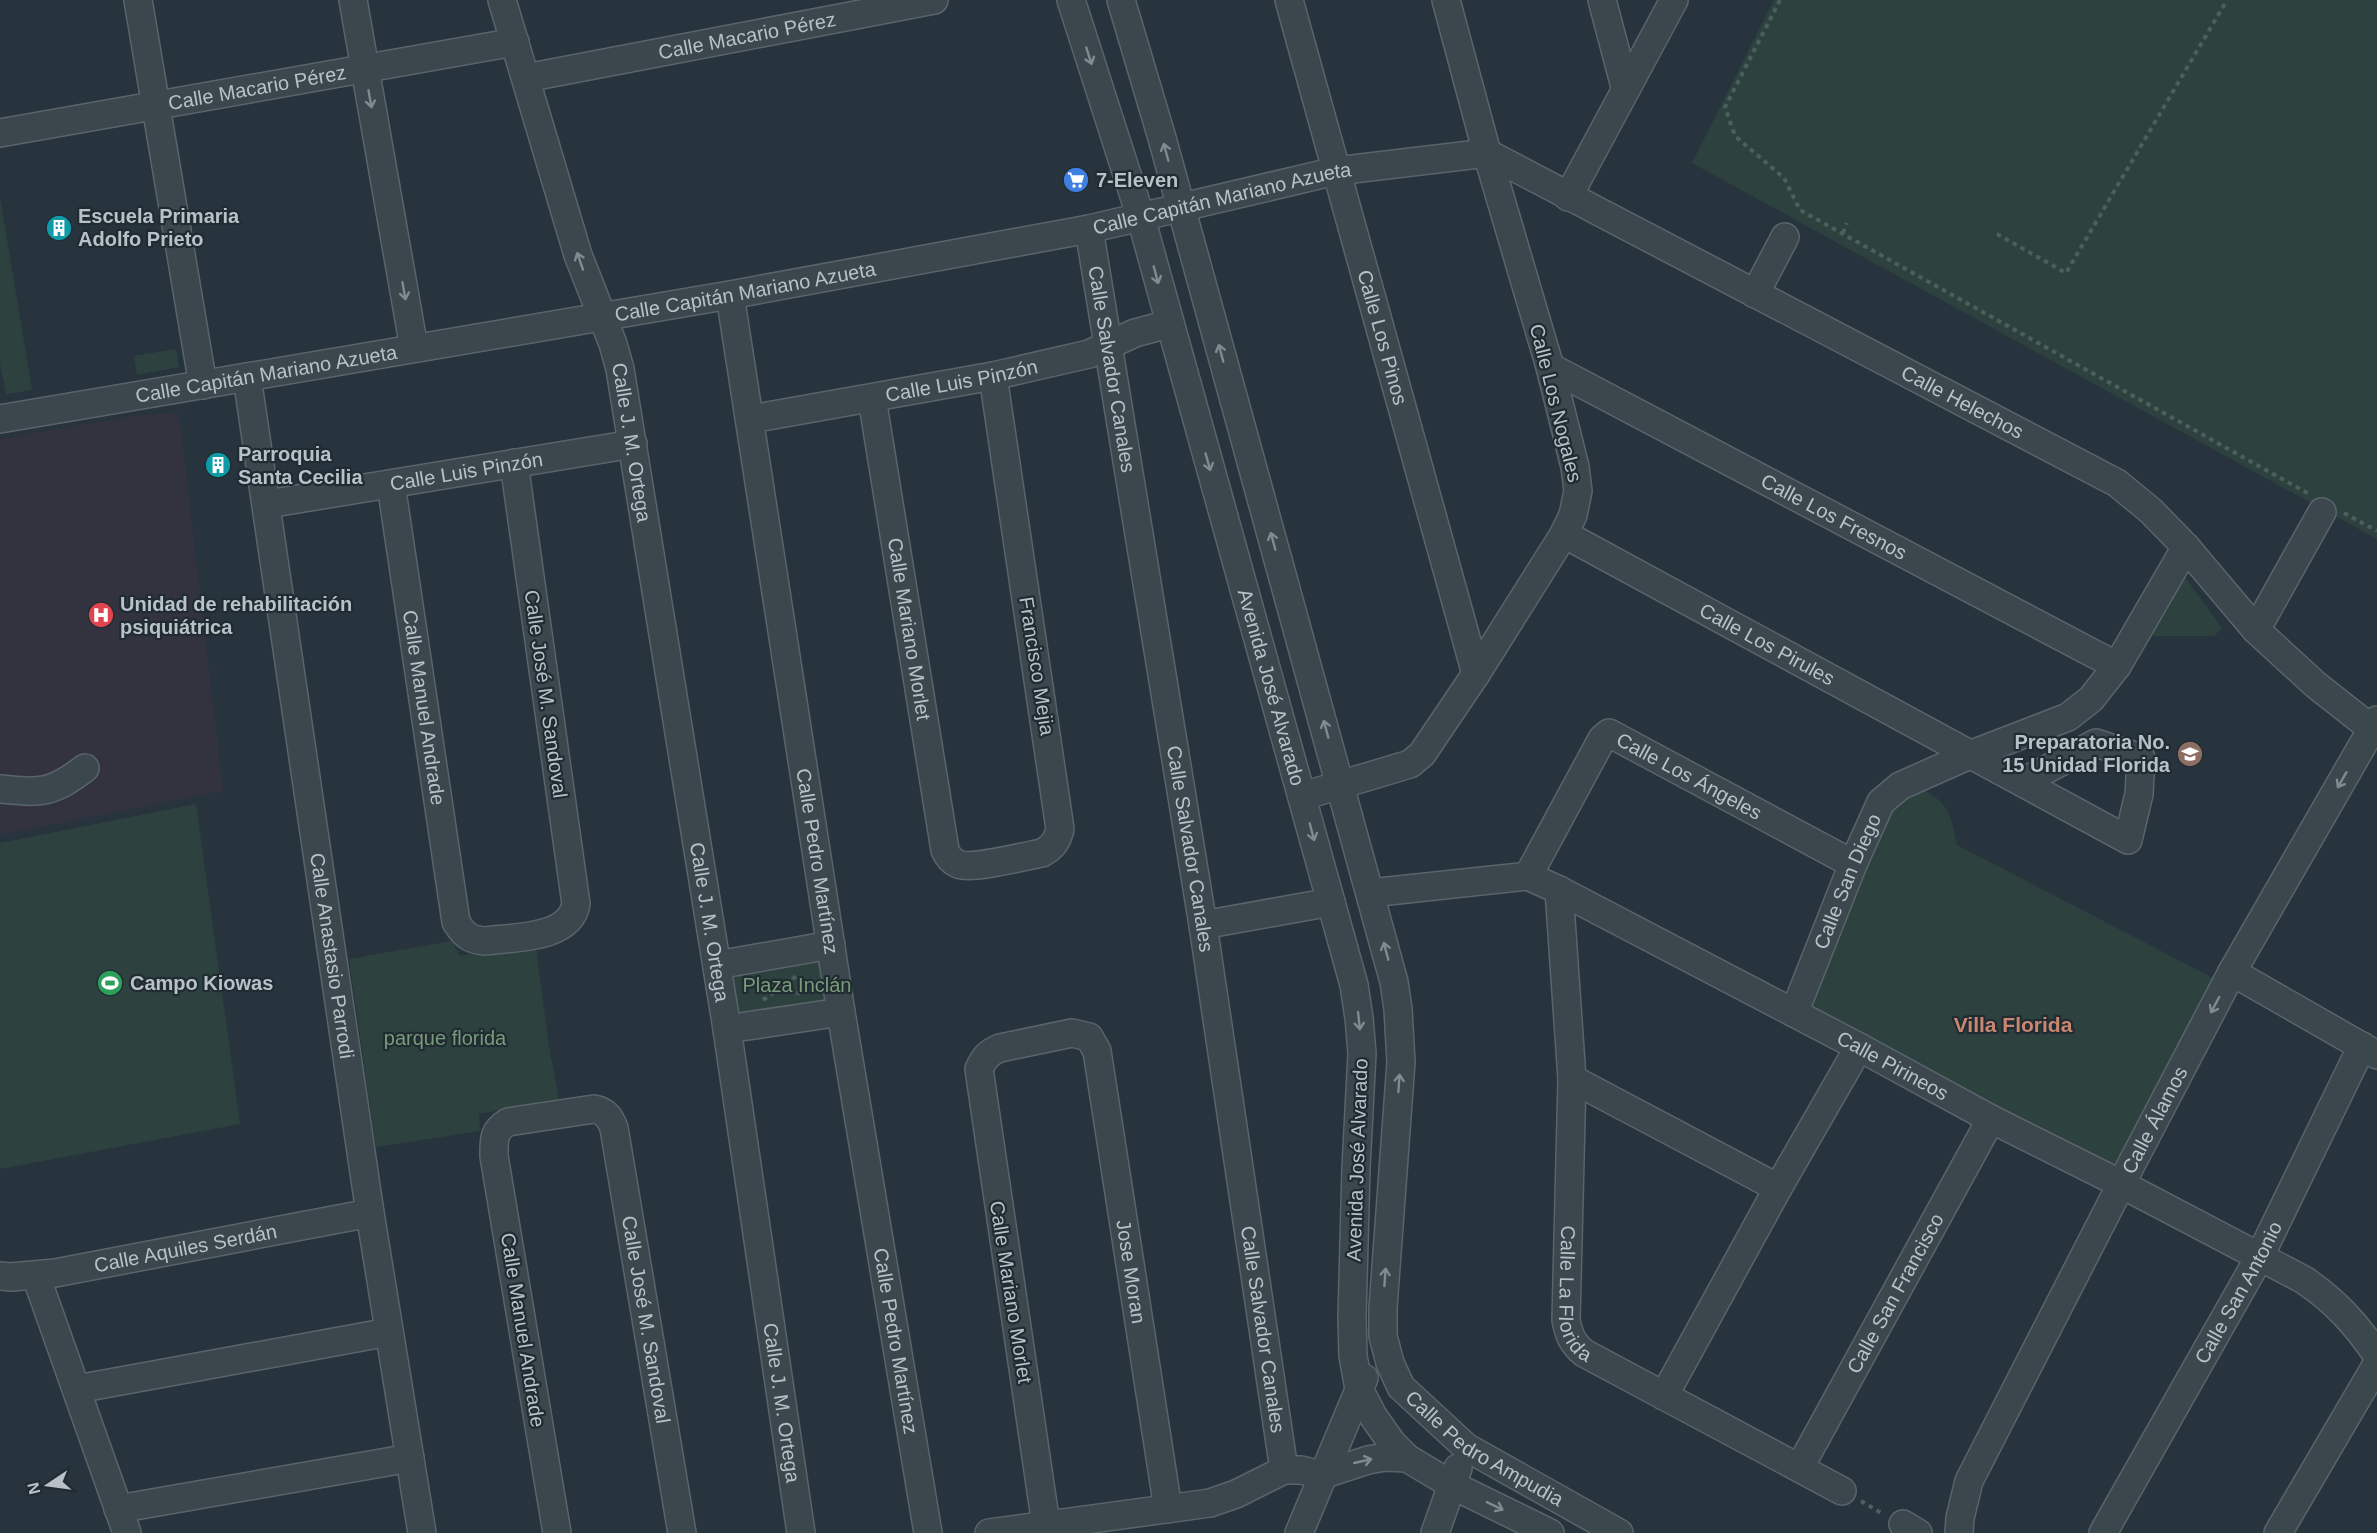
<svg xmlns="http://www.w3.org/2000/svg" width="2377" height="1533" font-family="Arial,sans-serif">
<style>
.medical{fill:#33333f}
.green{fill:#2d423f}
.lines{fill:none;stroke-linecap:round;stroke-linejoin:round}
.minor-casing{stroke:#59646b;stroke-width:30}
.path{stroke:#4c5f5d;stroke-width:4;stroke-dasharray:4.5 4.5;stroke-linecap:butt}
.minor{stroke:#3b464d;stroke-width:27}
.oneway{stroke:#808a91}
.labels{text-anchor:middle;stroke-width:4.5;stroke-linejoin:round;paint-order:stroke}
.street-label{font-size:20px;fill:#b8c1c8;stroke:#202b32}
.poi-label{font-size:20px;font-weight:bold;fill:#b8c1c8;stroke:#202b32;text-anchor:start}
.park-label{font-size:20px;fill:#789b7a;stroke:#202b32}
.neighbourhood-label{font-size:21px;font-weight:bold;fill:#ca8770;stroke:#202b32}
</style>
<rect width="100%" height="100%" fill="#28343d"/>
<polygon class="medical" points="179,413 223,791 0,835 0,439 142,415"/>
<g class="green">
<polygon points="1774,0 2377,0 2377,539 1692,163"/>
<polygon points="0,198 32,390 6,394 0,363"/>
<polygon points="176,349 179,367 137,375 134,356"/>
<polygon points="2185,577 2222,628 2214,636 2154,636 2148,631"/>
<path d="M1925,791C1951,805 1951,818 1957,845L2213,978L2133,1132L2132,1151L2120,1173L1819,1026L1807,1002L1887,812L1910,792Z"/>
<polygon points="196,804 240,1124 0,1169 0,843"/>
<polygon points="535,940 549,1047 559,1100 479,1114 480,1131 376,1147 349,959 452,941 460,956"/>
<polygon points="831,945 841,1012 727,1029 717,965"/>
</g>
<g class="lines">
<g class="minor-casing">
<g id="minor">
<polyline points="138,0 203,385"/>
<polyline points="353,0 414,348"/>
<path id="s1" d="M502,0L578,255L613,344L620,369L727,1029L801,1533"/>
<path id="s2" d="M1071,0L1141,218L1354,985L1359,1018L1362,1053L1356,1168L1352,1317L1353,1356L1359,1389L1373,1416L1392,1443L1407,1458L1452,1485L1550,1533"/>
<path id="s3" d="M1121,0L1162,138L1394,982L1398,1009L1401,1062L1383,1308V1336L1390,1363L1401,1387L1466,1447L1619,1533"/>
<path id="s4" d="M1289,0L1476,674"/>
<polyline points="1602,0 1625,87"/>
<path id="s5" d="M526,78L934,0"/>
<path id="s6" d="M0,133L515,42"/>
<polyline points="1568,197 1674,0"/>
<path id="s7" d="M1089,229L1203,925L1284,1470"/>
<polyline points="1755,294 1785,237"/>
<path id="s8" d="M730,295L841,1012L928,1533"/>
<path id="s9" d="M1550,367L2117,666"/>
<path id="s10" d="M247,377L370,1213L422,1533"/>
<path id="s11" d="M872,398L945,850C948,857 951,861 958,864C972,870 1024,856 1042,853C1053,847 1057,841 1060,829L993,376"/>
<path id="s12" d="M0,419L730,295L1089,229L1336,171L1487,153L2117,483L2151,511L2186,547L2256,630L2316,685L2377,733"/>
<path id="s13" d="M751,419L993,376L1089,354L1135,333L1169,324"/>
<path id="s14" d="M391,484L456,922C464,935 470,940 485,941C515,937 570,939 576,904L514,463"/>
<path id="s15" d="M267,504L633,444"/>
<path id="s16" d="M1564,534L2128,840L2139,794L2141,758L2096,743L2023,782"/>
<polyline points="2256,630 2322,512"/>
<path d="M0,789C41,793 51,794 85,768"/>
<polyline points="1303,796 1410,764 1422,754 1476,674 1564,534 1573,515 1578,491 1575,467 1550,367 1487,153 1446,0"/>
<path id="s17" d="M1528,876L1602,739L1609,733L1853,864"/>
<path id="s18" d="M1559,890L1572,1079L1566,1320C1569,1335 1572,1343 1584,1353L1842,1491"/>
<path id="s19" d="M1370,893L1528,876L1559,890L1859,1047L1991,1119L2121,1184L2304,1280C2335,1301 2356,1324 2377,1355"/>
<polyline points="1203,925 1331,902"/>
<polyline points="717,965 831,945"/>
<polyline points="2232,972 2377,1055"/>
<path id="s20" d="M1794,1013L1853,864L1881,802L1900,786L1972,754L2068,717L2091,699L2117,666L2186,547"/>
<polyline points="727,1029 841,1012"/>
<polyline points="1572,1079 1778,1188"/>
<path id="s21" d="M0,1276L11,1277L55,1273L370,1213"/>
<polyline points="36,1276 127,1533"/>
<polyline points="77,1389 389,1332"/>
<polyline points="1664,1396 1778,1188 1859,1047"/>
<path id="s22" d="M1800,1467L1991,1119"/>
<polyline points="118,1509 410,1458"/>
<polyline points="1903,1524 1918,1533"/>
<path id="s23" d="M1046,1525L979,1069C984,1058 989,1052 1000,1048L1072,1033L1089,1037L1097,1051L1168,1509"/>
<path id="s24" d="M557,1533L494,1156C494,1139 493,1131 508,1122L594,1109C606,1111 610,1118 614,1128L682,1533"/>
<polyline points="989,1533 1210,1503 1236,1494 1284,1470 1301,1470 1322,1475 1368,1460 1385,1457 1407,1458"/>
<polyline points="1299,1533 1364,1378"/>
<polyline points="1435,1533 1458,1468"/>
<path id="s25" d="M1959,1533L1960,1518L1969,1481L2131,1165L2232,972L2377,720"/>
<path id="s26" d="M2103,1533L2260,1256L2362,1046"/>
<polyline points="2278,1533 2377,1364"/>
</g>
</g>
<g class="path">
<polyline points="1780,0 1725,107 1735,136 1784,178 1800,210 2309,494"/>
<polyline points="1843,233 1847,223"/>
<polyline points="1997,234 2066,273 2227,0"/>
<polyline points="2344,513 2377,531"/>
<polyline points="762,981 801,994"/>
<polyline points="763,1000 798,975"/>
<polyline points="1861,1501 1883,1514"/>
</g>
<use href="#minor" class="minor"/>
</g>
<defs><path id="oneway-shaft" d="M-6 0H5M1.5-3L5.5 0L1.5 3" fill="none" stroke-width="1.6" stroke-linecap="round" stroke-linejoin="round" transform="scale(1.5)"/></defs>
<g class="oneway">
<use href="#oneway-shaft" transform="translate(1089 56) rotate(72)"/>
<use href="#oneway-shaft" transform="translate(370 99) rotate(80)"/>
<use href="#oneway-shaft" transform="translate(1166 152) rotate(-105)"/>
<use href="#oneway-shaft" transform="translate(580 261) rotate(-109)"/>
<use href="#oneway-shaft" transform="translate(1156 275) rotate(75)"/>
<use href="#oneway-shaft" transform="translate(404 291) rotate(80)"/>
<use href="#oneway-shaft" transform="translate(1221 353) rotate(-105)"/>
<use href="#oneway-shaft" transform="translate(1208 462) rotate(74)"/>
<use href="#oneway-shaft" transform="translate(1273 541) rotate(-105)"/>
<use href="#oneway-shaft" transform="translate(1326 729) rotate(-105)"/>
<use href="#oneway-shaft" transform="translate(2342 780) rotate(120)"/>
<use href="#oneway-shaft" transform="translate(1312 832) rotate(75)"/>
<use href="#oneway-shaft" transform="translate(1386 951) rotate(-105)"/>
<use href="#oneway-shaft" transform="translate(2215 1005) rotate(118)"/>
<use href="#oneway-shaft" transform="translate(1359 1021) rotate(84)"/>
<use href="#oneway-shaft" transform="translate(1399 1083) rotate(-86)"/>
<use href="#oneway-shaft" transform="translate(1385 1277) rotate(-86)"/>
<use href="#oneway-shaft" transform="translate(1363 1461) rotate(-13)"/>
<use href="#oneway-shaft" transform="translate(1495 1506) rotate(26)"/>
</g>
<defs>
<g id="supermarket-disc" transform="scale(1.35)"><circle r="9.5" fill="#3f7fe0" stroke="#202b32"/><path d="M-6-5.5h2.5l.6 2H6L4.5 2H-2.5L-4.4-4H-6ZM-1.5 3.2a1.3 1.3 0 1 0 .1 0ZM3 3.2a1.3 1.3 0 1 0 .1 0Z" fill="#fff"/></g>
<g id="building-disc" transform="scale(1.35)"><circle r="9.5" fill="#0f9aa8" stroke="#202b32"/><path d="M-4-6H4V6H1V3H-1V6H-4ZM-2.5-4.3h1.7v1.8h-1.7ZM.8-4.3h1.7v1.8H.8ZM-2.5-1h1.7V.8h-1.7ZM.8-1h1.7V.8H.8Z" fill="#fff"/></g>
<g id="hospital-disc" transform="scale(1.35)"><circle r="9.5" fill="#e0444e" stroke="#202b32"/><path d="M-5-5h3v3.5h4V-5h3V5h-3V1.5h-4V5h-3Z" fill="#fff"/></g>
<g id="school-disc" transform="scale(1.35)"><circle r="9.5" fill="#8d6e63" stroke="#202b32"/><path d="M0-5L7-2L0 1L-7-2ZM-4 1L0 2.5L4 1V4Q0 6-4 4Z" fill="#fff"/></g>
<g id="stadium-disc" transform="scale(1.35)"><circle r="9.5" fill="#2e9e5b" stroke="#202b32"/><path d="M0-5a6.5 5 0 1 0 0 10a6.5 5 0 1 0 0-10ZM-3.5-1.8h7v3.6h-7Z" fill="#fff"/></g>
</defs>
<g fill-rule="evenodd">
<use href="#supermarket-disc" x="1076" y="180"/>
<use href="#building-disc" x="59" y="228"/>
<use href="#building-disc" x="218" y="465"/>
<use href="#hospital-disc" x="101" y="615"/>
<use href="#school-disc" x="2190" y="754"/>
<use href="#stadium-disc" x="110" y="983"/>
</g>
<g class="labels">
<g class="street-label">
<text dy="7" stroke="none"><textPath href="#s5" startOffset="225">Calle Macario Pérez</textPath></text>
<text dy="7" stroke="none"><textPath href="#s6" startOffset="261">Calle Macario Pérez</textPath></text>
<text dy="7" stroke="none"><textPath href="#s12" startOffset="1242">Calle Capitán Mariano Azueta</textPath></text>
<text dy="7" stroke="none"><textPath href="#s12" startOffset="756">Calle Capitán Mariano Azueta</textPath></text>
<text dy="7" stroke="none"><textPath href="#s4" startOffset="350">Calle Los Pinos</textPath></text>
<text dy="7" stroke="none"><textPath href="#s7" startOffset="142">Calle Salvador Canales</textPath></text>
<text dy="7" stroke="none"><textPath href="#s12" startOffset="270">Calle Capitán Mariano Azueta</textPath></text>
<text dy="7" stroke="none"><textPath href="#s13" startOffset="214">Calle Luis Pinzón</textPath></text>
<text dy="7" stroke="none"><textPath href="#s12" startOffset="2048">Calle Helechos</textPath></text>
<text transform="translate(1556 403) rotate(76)" y="7">Calle Los Nogales</text>
<text dy="7" stroke="none"><textPath href="#s1" startOffset="462">Calle J. M. Ortega</textPath></text>
<text dy="7" stroke="none"><textPath href="#s15" startOffset="202">Calle Luis Pinzón</textPath></text>
<text dy="7" stroke="none"><textPath href="#s9" startOffset="321">Calle Los Fresnos</textPath></text>
<text dy="7" stroke="none"><textPath href="#s11" startOffset="234">Calle Mariano Morlet</textPath></text>
<text dy="7" stroke="none"><textPath href="#s16" startOffset="231">Calle Los Pirules</textPath></text>
<text transform="translate(1037 666) rotate(81)" y="7">Francisco Mejia</text>
<text dy="7" stroke="none"><textPath href="#s2" startOffset="716">Avenida José Alvarado</textPath></text>
<text transform="translate(546 694) rotate(82)" y="7">Calle José M. Sandoval</text>
<text dy="7" stroke="none"><textPath href="#s14" startOffset="226">Calle Manuel Andrade</textPath></text>
<text dy="7" stroke="none"><textPath href="#s17" startOffset="256">Calle Los Ángeles</textPath></text>
<text dy="7" stroke="none"><textPath href="#s7" startOffset="628">Calle Salvador Canales</textPath></text>
<text dy="7" stroke="none"><textPath href="#s8" startOffset="573">Calle Pedro Martínez</textPath></text>
<text dy="7" stroke="none"><textPath href="#s20" startOffset="142">Calle San Diego</textPath></text>
<text dy="7" stroke="none"><textPath href="#s1" startOffset="948">Calle J. M. Ortega</textPath></text>
<text dy="7" stroke="none"><textPath href="#s10" startOffset="585">Calle Anastasio Parrodi</textPath></text>
<text dy="7" stroke="none"><textPath href="#s19" startOffset="570">Calle Pirineos</textPath></text>
<text dy="7" stroke="none"><textPath href="#s25" startOffset="459">Calle Álamos</textPath></text>
<text transform="translate(1357 1160) rotate(-88)" y="7">Avenida José Alvarado</text>
<text dy="7" stroke="none"><textPath href="#s21" startOffset="188">Calle Aquiles Serdán</textPath></text>
<text dy="7" stroke="none"><textPath href="#s23" startOffset="822">Jose Moran</textPath></text>
<text dy="7" stroke="none"><textPath href="#s18" startOffset="406">Calle La Florida</textPath></text>
<text transform="translate(1011 1292) rotate(81)" y="7">Calle Mariano Morlet</text>
<text dy="7" stroke="none"><textPath href="#s26" startOffset="276">Calle San Antonio</textPath></text>
<text dy="7" stroke="none"><textPath href="#s22" startOffset="198">Calle San Francisco</textPath></text>
<text dy="7" stroke="none"><textPath href="#s24" startOffset="732">Calle José M. Sandoval</textPath></text>
<text dy="7" stroke="none"><textPath href="#s7" startOffset="1114">Calle Salvador Canales</textPath></text>
<text transform="translate(523 1330) rotate(81)" y="7">Calle Manuel Andrade</text>
<text dy="7" stroke="none"><textPath href="#s8" startOffset="1059">Calle Pedro Martínez</textPath></text>
<text dy="7" stroke="none"><textPath href="#s1" startOffset="1434">Calle J. M. Ortega</textPath></text>
<text dy="7" stroke="none"><textPath href="#s3" startOffset="1533">Calle Pedro Ampudia</textPath></text>
</g>
<g class="poi-label">
<text x="1096" y="187">7-Eleven</text>
<text x="78" y="223">Escuela Primaria<tspan x="78" dy="23">Adolfo Prieto</tspan></text>
<text x="238" y="461">Parroquia<tspan x="238" dy="23">Santa Cecilia</tspan></text>
<text x="120" y="611">Unidad de rehabilitación<tspan x="120" dy="23">psiquiátrica</tspan></text>
<text x="2170" y="749" text-anchor="end">Preparatoria No.<tspan x="2170" dy="23">15 Unidad Florida</tspan></text>
<text x="130" y="990">Campo Kiowas</text>
</g>
<g class="park-label">
<text x="797" y="992">Plaza Inclán</text>
<text x="445" y="1045">parque florida</text>
</g>
<g class="neighbourhood-label">
<text x="2013" y="1032">Villa Florida</text>
</g>
</g>
<g transform="translate(48 1485) rotate(257)" stroke="#202b32" stroke-width="4.5" paint-order="stroke">
<path d="M0-4.5L10 22L0 15L-10 22Z" fill="#b8c1c8"/>
<text y="-9" font-size="16" font-weight="bold" text-anchor="middle" fill="#b8c1c8">N</text>
</g>
</svg>
